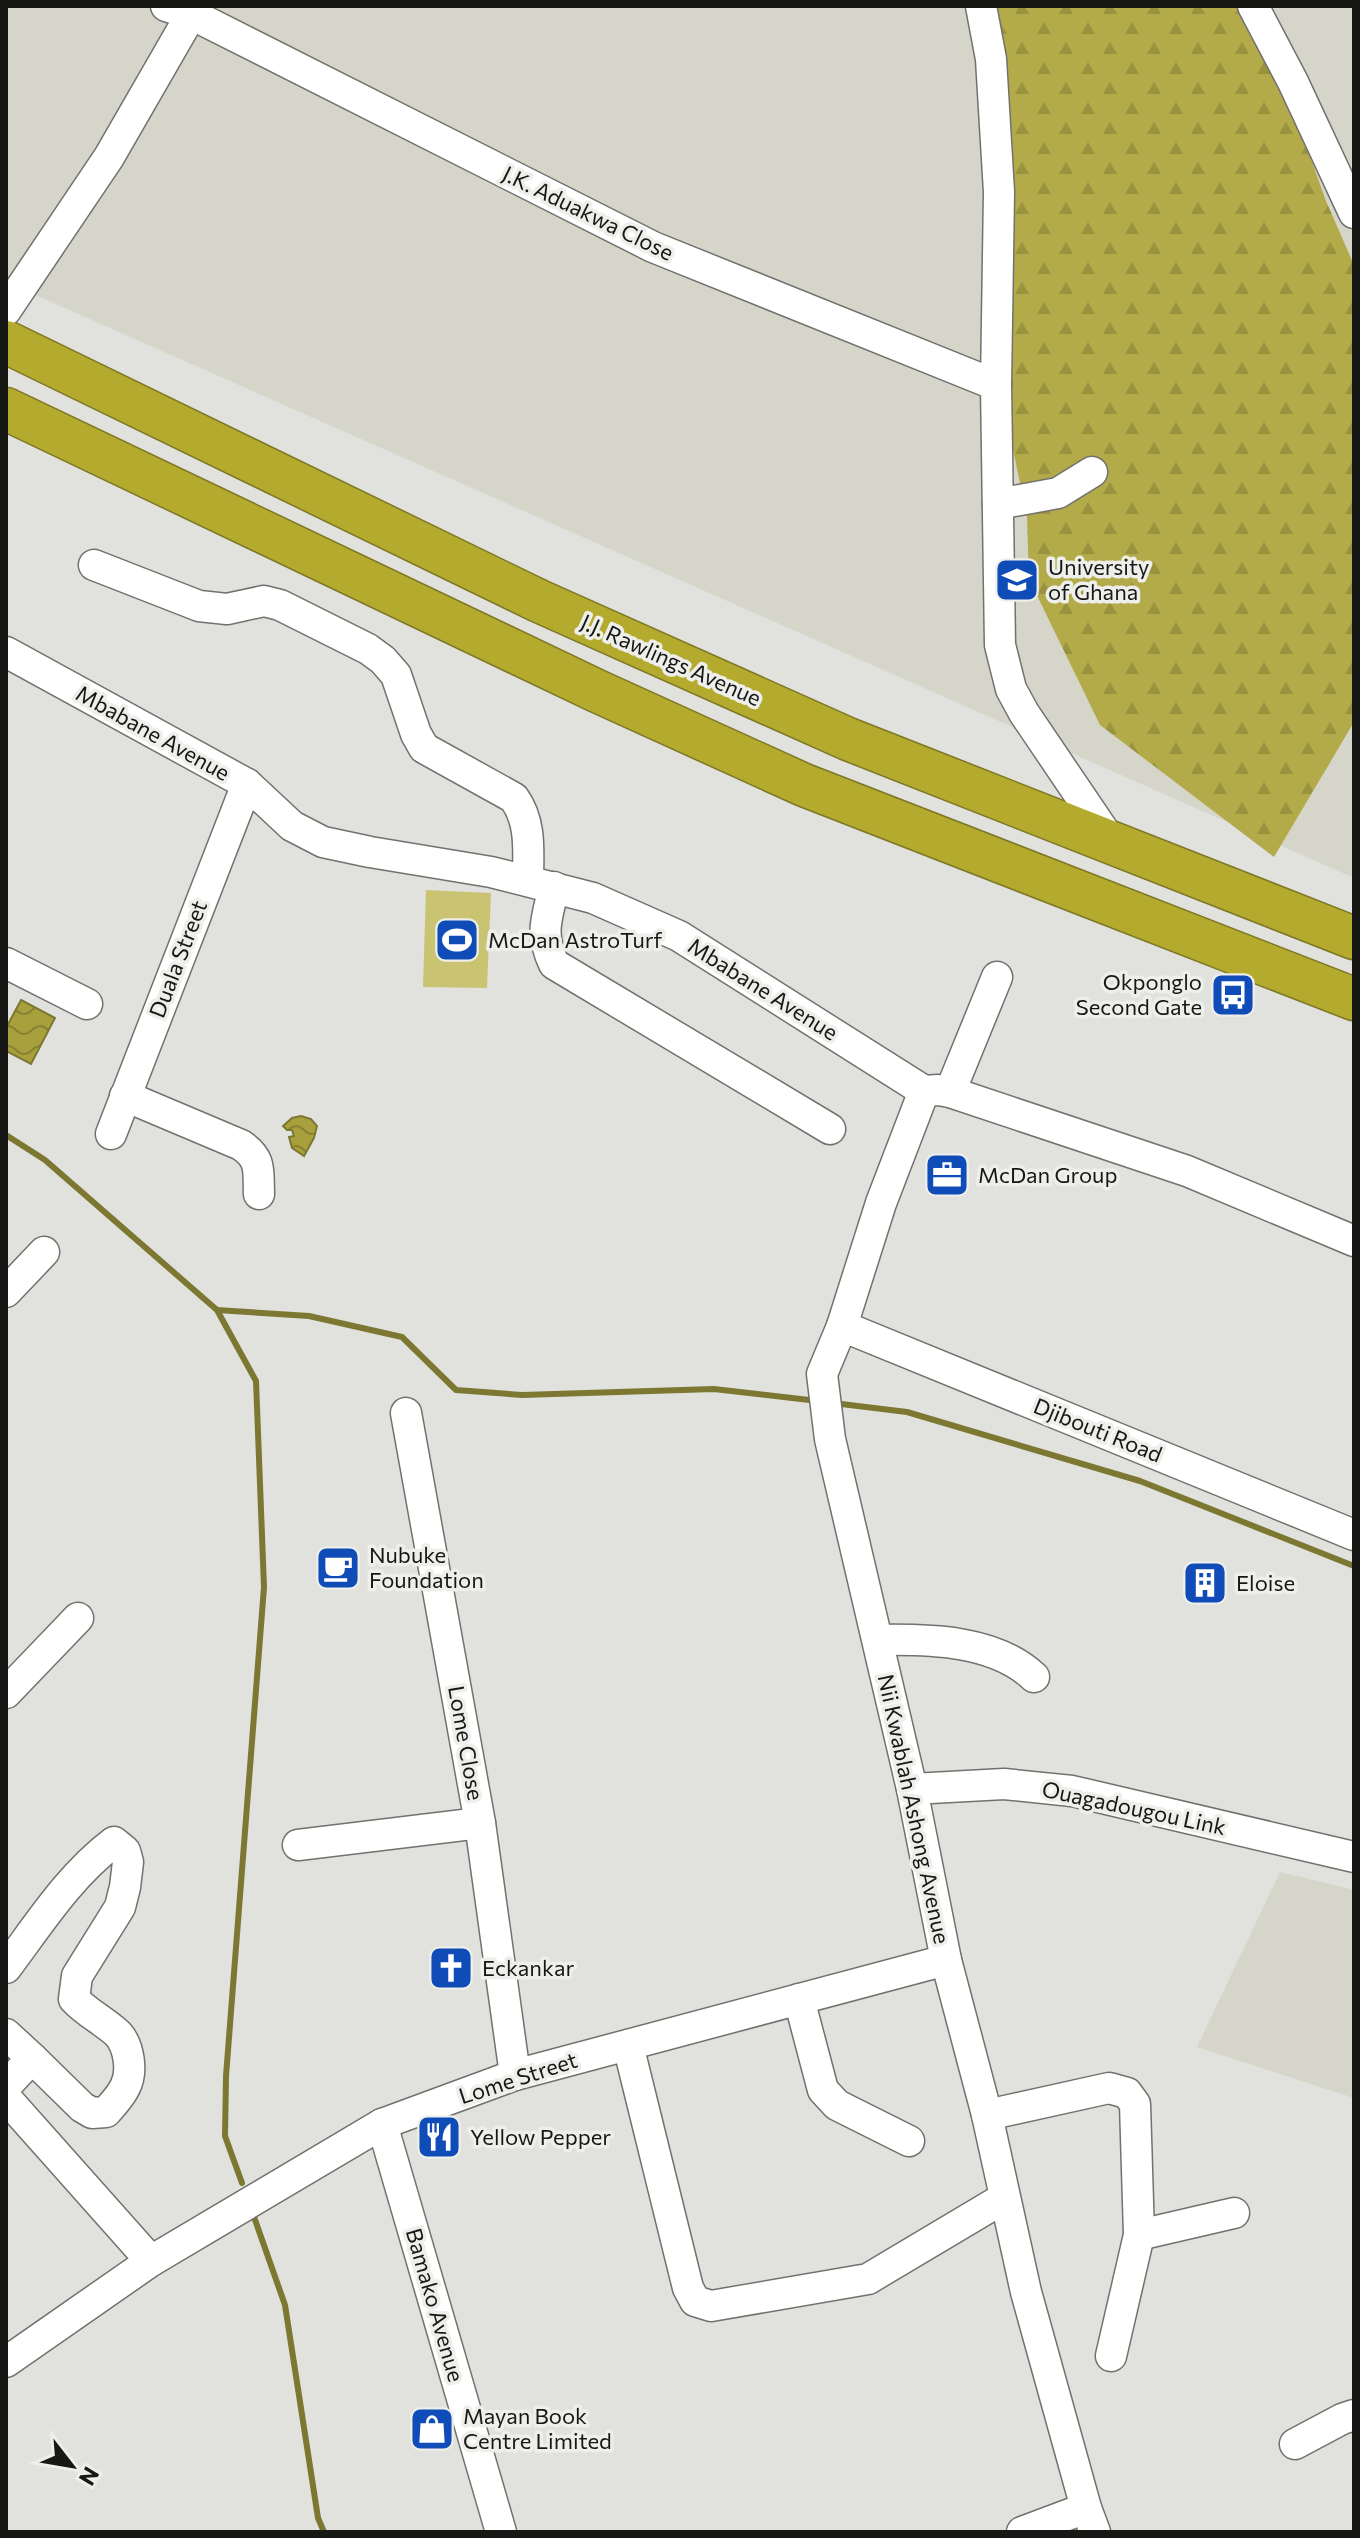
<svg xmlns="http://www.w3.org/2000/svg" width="1360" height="2538" font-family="Commissioner,sans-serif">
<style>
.built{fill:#d5d5ca}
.forest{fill:url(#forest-firs)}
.park{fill:#c9c372}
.water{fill:url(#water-waves);stroke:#7c7731;stroke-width:2}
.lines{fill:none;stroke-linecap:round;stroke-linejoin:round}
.stream{stroke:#7c7731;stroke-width:6}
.minor-casing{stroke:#72716e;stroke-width:33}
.highway-casing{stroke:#7d7725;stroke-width:45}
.minor{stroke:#fff;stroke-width:30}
.highway{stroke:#b4aa2d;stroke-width:42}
.labels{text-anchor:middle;stroke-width:7;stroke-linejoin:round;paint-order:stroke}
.street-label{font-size:22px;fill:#171716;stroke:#eeeeea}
.poi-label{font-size:22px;fill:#171716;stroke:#eeeeea;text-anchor:start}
</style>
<defs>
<pattern id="forest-firs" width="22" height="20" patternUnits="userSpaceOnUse" patternTransform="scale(2)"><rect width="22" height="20" fill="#b3ab49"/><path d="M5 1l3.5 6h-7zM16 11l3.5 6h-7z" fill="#99923f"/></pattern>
<pattern id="water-waves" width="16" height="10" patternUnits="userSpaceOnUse" patternTransform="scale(2)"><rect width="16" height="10" fill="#a8a03d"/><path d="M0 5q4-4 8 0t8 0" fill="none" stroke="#888132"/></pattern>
</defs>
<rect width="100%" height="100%" fill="#e1e1dd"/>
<g class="built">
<polygon points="6,6 1354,6 1354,878 6,282"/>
<polygon points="1280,1872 1354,1890 1354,2098 1197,2047"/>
</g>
<polygon class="forest" points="992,6 1237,6 1245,16 1311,159 1326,201 1354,265 1354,722 1274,857 1100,725 1029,579 1027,517 1009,430"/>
<polygon class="park" points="426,890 491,893 487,988 423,987"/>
<g class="water">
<polygon points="21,1000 55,1018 31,1064 6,1051 6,1028"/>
<polygon points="301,1116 311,1119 317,1126 314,1138 304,1156 292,1148 289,1137 294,1136 292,1130 287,1130 283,1126 292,1118"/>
</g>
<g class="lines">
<g class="stream">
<polyline points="6,1135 45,1160 217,1310 309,1316 402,1337 456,1390 522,1395 714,1389 818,1401"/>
<polyline points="217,1310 256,1381 264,1587 226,2076 225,2136 242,2183"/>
<polyline points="833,1403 907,1412 1140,1481 1354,1566"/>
<polyline points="253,2214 285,2305 318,2518 324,2532"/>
</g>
<g class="minor-casing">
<g id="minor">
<polyline points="166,6 191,14 653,247 996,385"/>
<polyline points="981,6 991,59 999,192 996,385 1000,645 1011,689 1024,713 1112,843"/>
<polyline points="1253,6 1293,82 1354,213"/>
<polyline points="6,310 109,157 196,6"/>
<polyline points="998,504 1058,493 1092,472"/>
<path d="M94,565L199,606L227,609L264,601L280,605L368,649L383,660L396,675L416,734L424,748L514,798C532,823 528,852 528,881"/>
<polyline points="6,652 247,784 292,826 323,842 370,852 491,872 593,898 679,936 924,1091 938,1090 950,1092 1187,1171 1354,1241"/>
<path d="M554,887C547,919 539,932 554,964L830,1129"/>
<polyline points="6,963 87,1004"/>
<polyline points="924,1091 881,1203 842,1326 822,1374 830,1439 912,1789 946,1960 987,2115 1026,2292 1086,2508 1095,2532"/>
<polyline points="950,1092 997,977"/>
<path d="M125,1096L241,1145C262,1159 258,1171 259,1194"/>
<polyline points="111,1134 247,784"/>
<polyline points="6,1292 44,1252"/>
<polyline points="842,1326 1354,1535"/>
<polyline points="406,1413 480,1823 515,2075"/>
<path d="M878,1640C929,1639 995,1640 1034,1677"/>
<polyline points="6,1693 78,1618"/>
<polyline points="912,1789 1004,1784 1072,1791 1354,1857"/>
<polyline points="298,1845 480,1823"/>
<path d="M6,1968C39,1924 69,1876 114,1842L125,1851L128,1862L125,1887L120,1907L77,1976L74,1999C87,2013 104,2021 118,2034C129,2046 133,2072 125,2087C121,2096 113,2104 106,2112L92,2113L82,2107L32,2058L6,2086"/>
<polyline points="799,1999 823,2090 837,2105 909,2141"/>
<polyline points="6,2034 32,2058"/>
<polyline points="628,2045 688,2288 695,2301 711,2306 868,2279 1004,2198"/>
<polyline points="6,2098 151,2261"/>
<polyline points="987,2115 1109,2088 1127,2093 1135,2104 1139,2235 1111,2356"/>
<polyline points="382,2124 501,2532"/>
<polyline points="1139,2235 1234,2213"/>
<polyline points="6,2362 151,2261 382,2124 515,2075 946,1960"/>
<polyline points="1295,2444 1342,2419 1354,2415"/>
<polyline points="1022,2532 1086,2508"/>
</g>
</g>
<g class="highway-casing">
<g id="highway">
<polyline points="6,342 539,601 848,739 1354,938"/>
<polyline points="6,409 597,691 804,785 1354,999"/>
</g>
</g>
<use href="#minor" class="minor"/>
<use href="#highway" class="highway"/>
</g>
<defs>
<g id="university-square" transform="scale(2.3)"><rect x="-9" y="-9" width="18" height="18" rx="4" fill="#104cb8" stroke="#eeeeea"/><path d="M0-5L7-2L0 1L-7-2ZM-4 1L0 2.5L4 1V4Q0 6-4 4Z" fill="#fff"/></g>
<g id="stadium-square" transform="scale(2.3)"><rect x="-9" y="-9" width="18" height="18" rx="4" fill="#104cb8" stroke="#eeeeea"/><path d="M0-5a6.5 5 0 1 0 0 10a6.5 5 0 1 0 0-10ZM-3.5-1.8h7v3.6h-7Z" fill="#fff"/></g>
<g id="bus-square" transform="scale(2.3)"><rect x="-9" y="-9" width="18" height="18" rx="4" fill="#104cb8" stroke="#eeeeea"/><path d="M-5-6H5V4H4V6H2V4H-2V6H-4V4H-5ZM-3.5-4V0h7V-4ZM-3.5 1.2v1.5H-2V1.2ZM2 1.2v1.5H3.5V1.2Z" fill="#fff"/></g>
<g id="office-square" transform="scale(2.3)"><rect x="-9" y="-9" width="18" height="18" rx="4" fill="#104cb8" stroke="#eeeeea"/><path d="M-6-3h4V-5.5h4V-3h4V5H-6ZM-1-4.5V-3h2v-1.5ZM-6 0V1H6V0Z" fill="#fff"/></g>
<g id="cafe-square" transform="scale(2.3)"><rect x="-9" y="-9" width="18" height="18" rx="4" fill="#104cb8" stroke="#eeeeea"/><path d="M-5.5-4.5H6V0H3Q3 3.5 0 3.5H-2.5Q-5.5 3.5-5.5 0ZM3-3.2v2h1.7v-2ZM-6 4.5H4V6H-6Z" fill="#fff"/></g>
<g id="building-square" transform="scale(2.3)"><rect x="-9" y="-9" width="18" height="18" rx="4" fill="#104cb8" stroke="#eeeeea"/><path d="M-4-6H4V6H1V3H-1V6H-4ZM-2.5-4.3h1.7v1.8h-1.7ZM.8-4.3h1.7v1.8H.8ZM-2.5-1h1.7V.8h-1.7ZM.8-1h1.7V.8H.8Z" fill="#fff"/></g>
<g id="church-square" transform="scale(2.3)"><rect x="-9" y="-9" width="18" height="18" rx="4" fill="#104cb8" stroke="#eeeeea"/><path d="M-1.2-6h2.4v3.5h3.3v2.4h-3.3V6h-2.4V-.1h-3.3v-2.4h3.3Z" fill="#fff"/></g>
<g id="restaurant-square" transform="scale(2.3)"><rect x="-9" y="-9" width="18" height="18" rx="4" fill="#104cb8" stroke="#eeeeea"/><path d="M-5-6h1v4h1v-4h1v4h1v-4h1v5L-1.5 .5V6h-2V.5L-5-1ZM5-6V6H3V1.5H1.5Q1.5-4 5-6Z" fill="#fff"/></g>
<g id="shop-square" transform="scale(2.3)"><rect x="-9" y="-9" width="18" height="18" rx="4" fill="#104cb8" stroke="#eeeeea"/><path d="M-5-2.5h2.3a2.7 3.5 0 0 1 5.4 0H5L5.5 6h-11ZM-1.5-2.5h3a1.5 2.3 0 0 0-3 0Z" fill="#fff"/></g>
</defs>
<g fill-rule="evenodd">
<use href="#university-square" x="1017" y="580"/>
<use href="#stadium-square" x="457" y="940"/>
<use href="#bus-square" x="1233" y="995"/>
<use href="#office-square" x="947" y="1175"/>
<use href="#cafe-square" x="338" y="1568"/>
<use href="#building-square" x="1205" y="1583"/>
<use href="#church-square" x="451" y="1968"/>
<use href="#restaurant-square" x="439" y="2137"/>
<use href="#shop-square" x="432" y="2429"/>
</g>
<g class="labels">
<g class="street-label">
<text transform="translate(588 213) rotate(26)" y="8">J.K. Aduakwa Close</text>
<text transform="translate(671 660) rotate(24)" y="8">J.J. Rawlings Avenue</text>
<text transform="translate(153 733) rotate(29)" y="8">Mbabane Avenue</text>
<text transform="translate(178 959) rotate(-69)" y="8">Duala Street</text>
<text transform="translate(763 989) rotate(32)" y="8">Mbabane Avenue</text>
<text transform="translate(1098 1430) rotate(22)" y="8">Djibouti Road</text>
<text transform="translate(466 1743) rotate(80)" y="8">Lome Close</text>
<text transform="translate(1134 1808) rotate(12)" y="8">Ouagadougou Link</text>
<text transform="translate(914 1809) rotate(78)" y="8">Nii Kwablah Ashong Avenue</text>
<text transform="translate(518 2078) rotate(-18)" y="8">Lome Street</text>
<text transform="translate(435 2305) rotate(74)" y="8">Bamako Avenue</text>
</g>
<g class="poi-label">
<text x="1048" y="575">University<tspan x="1048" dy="25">of Ghana</tspan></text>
<text x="488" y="948">McDan AstroTurf</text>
<text x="1202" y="990" text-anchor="end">Okponglo<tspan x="1202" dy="25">Second Gate</tspan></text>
<text x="978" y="1183">McDan Group</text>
<text x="369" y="1563">Nubuke<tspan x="369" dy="25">Foundation</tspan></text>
<text x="1236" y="1591">Eloise</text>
<text x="482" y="1976">Eckankar</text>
<text x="470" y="2145">Yellow Pepper</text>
<text x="463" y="2424">Mayan Book<tspan x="463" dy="25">Centre Limited</tspan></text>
</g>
</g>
<rect width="1360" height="2538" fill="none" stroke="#171716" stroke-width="16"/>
<g transform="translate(72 2466) rotate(121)" stroke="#eeeeea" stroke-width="6" paint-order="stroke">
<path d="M0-6L14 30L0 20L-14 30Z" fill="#171716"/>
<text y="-12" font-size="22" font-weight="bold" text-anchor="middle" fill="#171716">N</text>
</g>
</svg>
